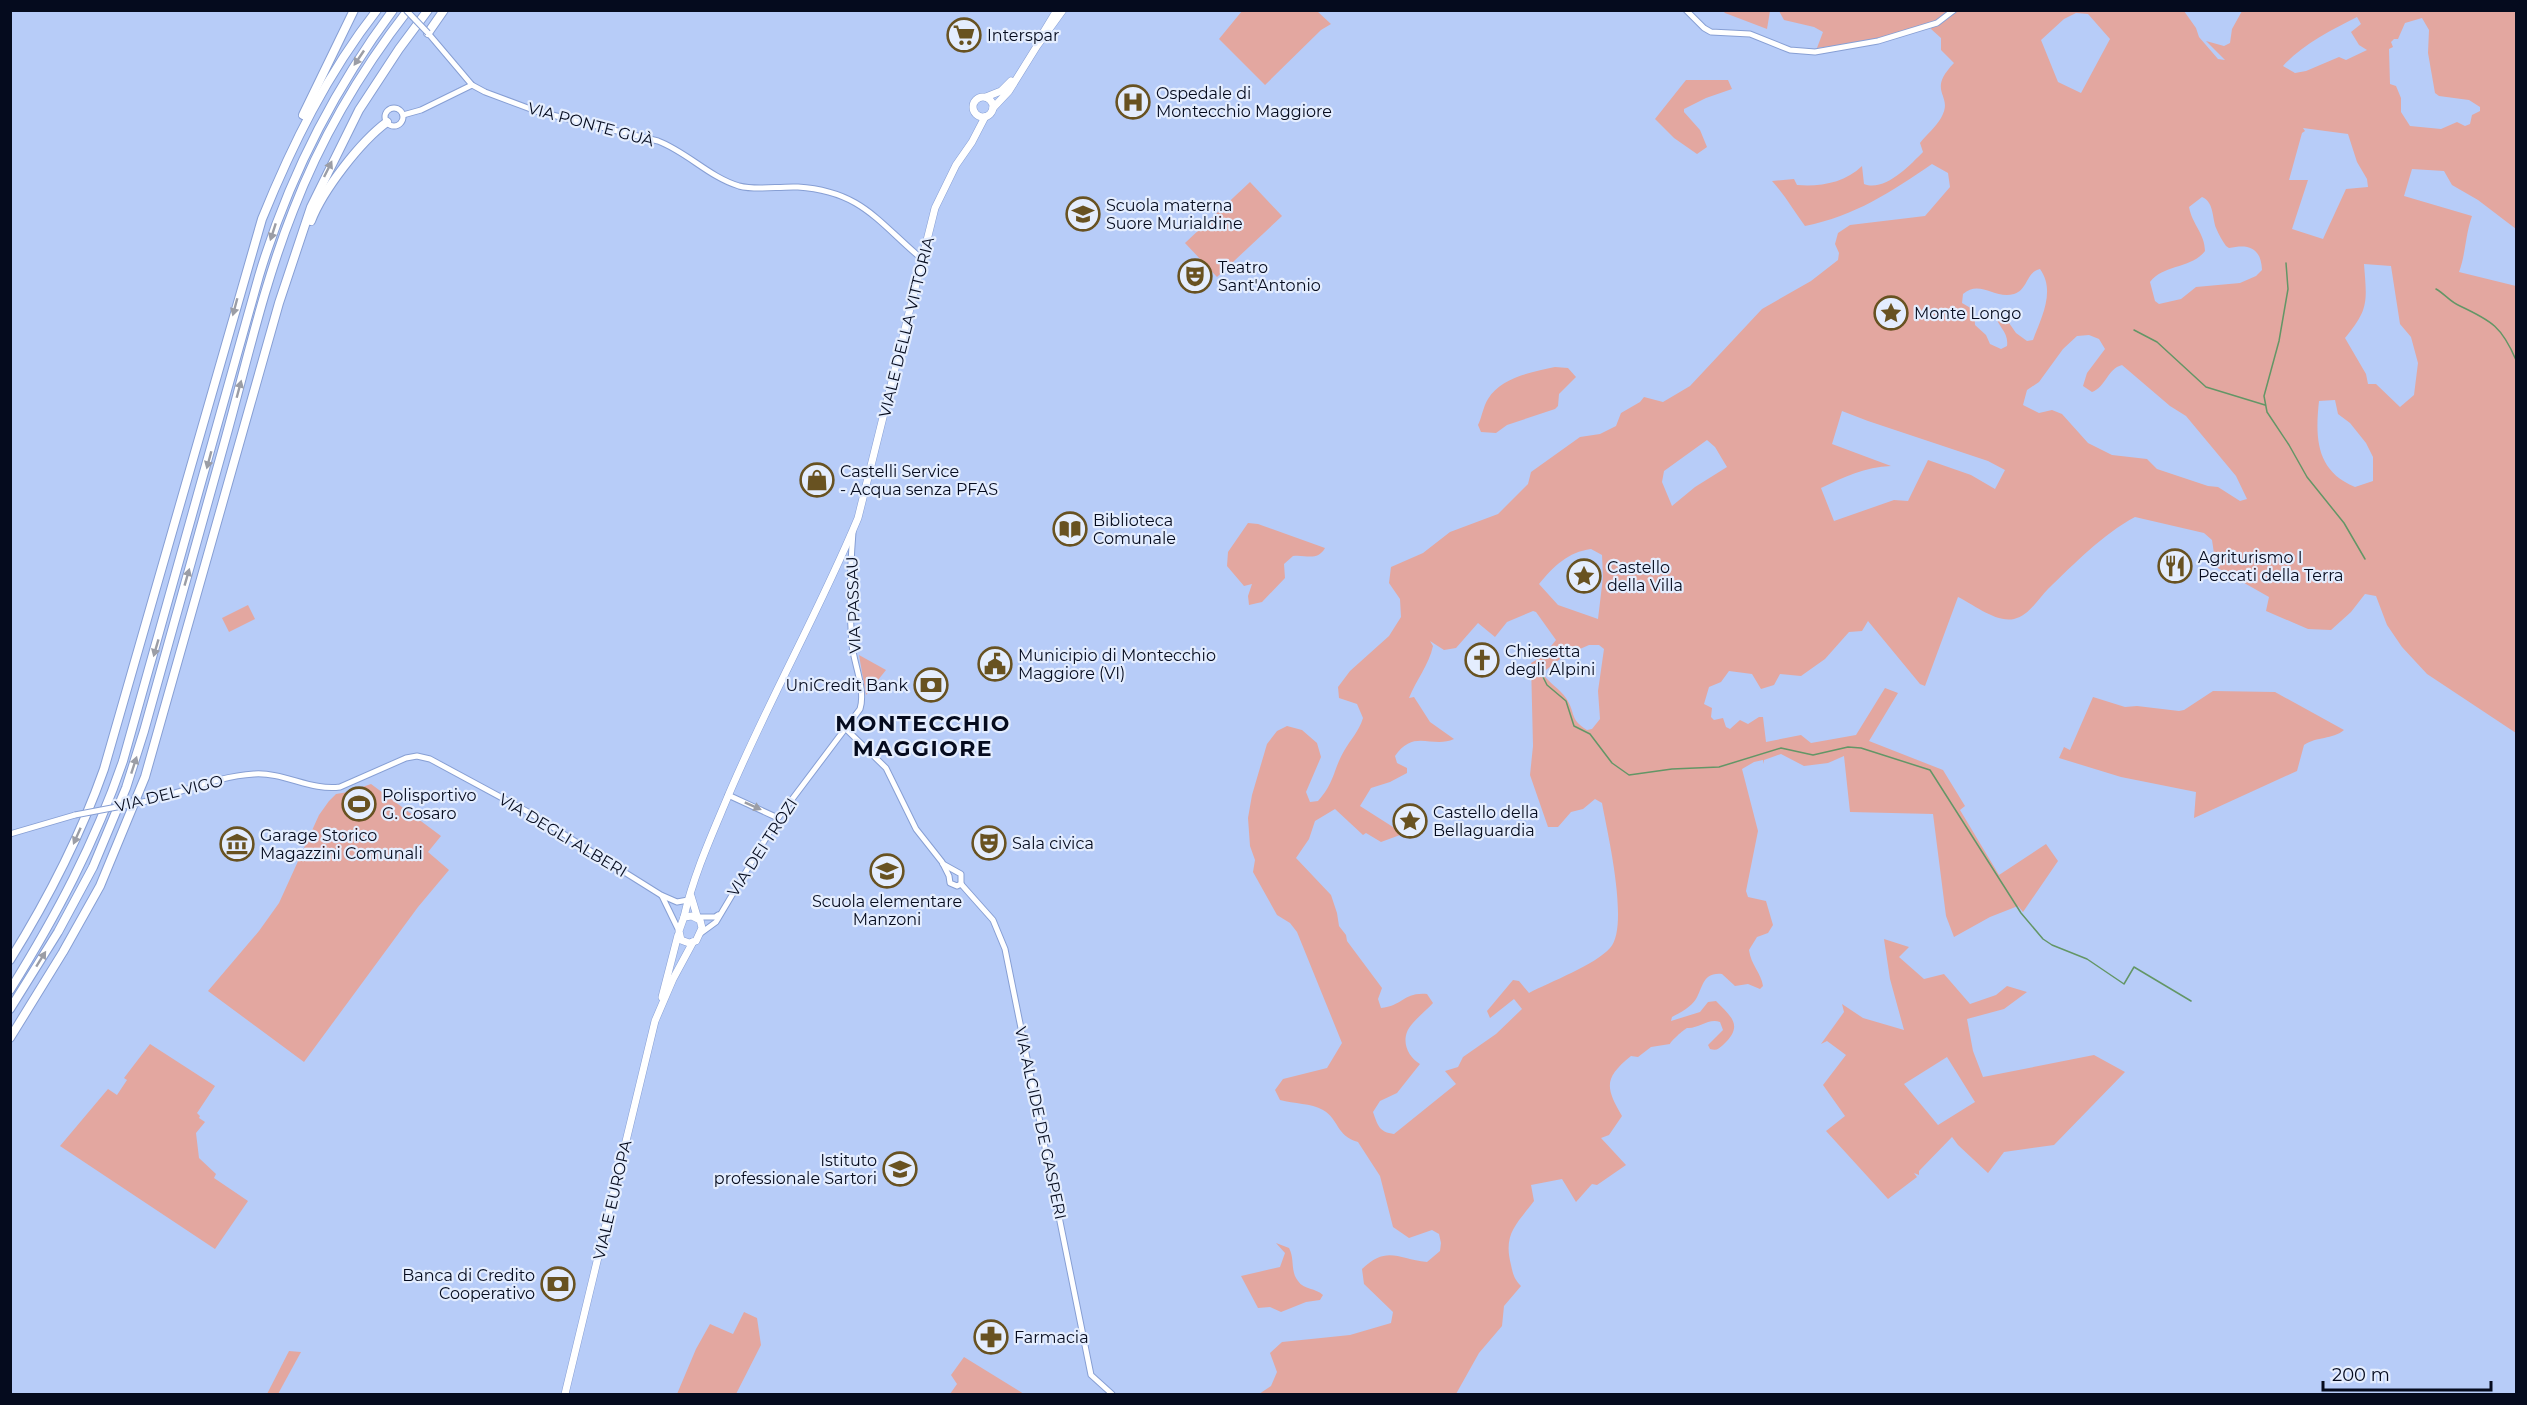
<svg xmlns="http://www.w3.org/2000/svg" width="2527" height="1405" font-family="Montserrat,sans-serif">
<style>
.green{fill:#e3a7a0;fill-rule:evenodd}
.lines{fill:none;stroke-linecap:round;stroke-linejoin:round}
.stream{stroke:#639666;stroke-width:1.5}
.minor-casing{stroke:#879fd4;stroke-width:7}
.major-casing{stroke:#879fd4;stroke-width:8}
.highway-casing{stroke:#879fd4;stroke-width:10}
.minor{stroke:#fff;stroke-width:5}
.major{stroke:#fff;stroke-width:7}
.highway{stroke:#fff;stroke-width:8}
.minor-bridge-casing{stroke:#879fd4;stroke-width:7;stroke-linecap:butt}
.minor-bridge{stroke:#fff;stroke-width:5}
.oneway{fill:#9b9da5}
.labels{text-anchor:middle;stroke-width:4.5;stroke-linejoin:round;paint-order:stroke}
.poi-label{font-size:16px;fill:#050b1e;stroke:#e4edfe;text-anchor:start}
.street-label{font-size:16px;fill:#050b1e;stroke:#e4edfe}
.district-label{font-size:22px;font-weight:bold;letter-spacing:1.5px;fill:#050b1e;stroke:#e4edfe}
</style>
<rect width="100%" height="100%" fill="#b7ccf8"/>
<g class="green">
<polygon points="1242,11 1317,11 1331,24 1321,30 1265,85 1219,39"/>
<polygon points="1723,11 1770,11 1767,29 1725,13"/>
<path d="M1779,11H2184L2196,28L2199,37L2218,59L2225,60L2206,41L2224,46L2230,43L2232,29L2242,11H2516V229L2478,200L2452,185L2444,171L2412,169L2404,196L2472,216C2465,236 2466,253 2459,272L2516,286V733L2427,674L2402,647L2387,625L2376,596L2365,594L2351,612L2331,630L2308,629L2266,611L2269,597L2216,567L2212,540L2204,533L2135,517C2103,534 2074,564 2048,589C2038,599 2029,616 2014,619C1996,623 1973,604 1958,597L1925,686L1920,684L1868,621L1862,631L1849,632L1825,659L1801,676L1780,674L1774,685L1761,689L1752,674L1729,671L1721,682L1709,687L1704,704L1712,708L1711,717L1714,720L1723,718L1726,727L1730,729L1740,720L1748,724L1759,717H1763L1766,742L1801,735L1811,743L1856,735L1885,688L1898,693L1869,741L1943,770L1965,806L1960,810L1999,875L2046,844L2058,861L2023,912L2018,906L1990,917L1954,937L1946,916L1933,814L1850,812L1844,756L1828,763L1804,766L1781,754L1764,760V764L1763,760L1754,762L1742,769L1758,831L1746,891L1748,897L1766,901L1773,925L1768,933L1757,937L1749,950C1751,965 1761,973 1763,986L1760,989L1748,984L1735,986L1722,974C1702,972 1703,988 1696,999C1692,1006 1680,1013 1672,1017L1671,1021L1700,1012L1708,1002L1716,1001C1730,1016 1745,1025 1723,1045C1718,1049 1717,1051 1710,1049L1708,1045L1723,1030L1720,1022C1708,1018 1699,1029 1687,1028C1683,1030 1671,1041 1670,1044L1651,1047L1638,1057L1631,1056C1604,1078 1605,1087 1622,1116L1609,1135L1601,1138L1626,1165L1597,1185L1592,1184L1576,1202L1562,1179L1531,1185L1534,1201C1516,1225 1503,1234 1511,1265C1513,1274 1514,1279 1521,1286L1504,1306L1502,1326L1479,1353L1456,1394H1259L1271,1386L1277,1372L1270,1353L1282,1342L1350,1335L1391,1323L1393,1312L1364,1284L1362,1269C1387,1245 1398,1259 1427,1262L1440,1251L1441,1243L1439,1234L1432,1230L1409,1238L1393,1227L1380,1176L1358,1142C1336,1136 1339,1119 1323,1110C1311,1103 1294,1104 1280,1100L1275,1090L1283,1079L1327,1068L1342,1043L1297,932L1290,923L1277,915L1253,872L1255,860L1250,846L1248,818L1252,795L1267,744L1277,731L1287,726L1302,730L1317,743L1321,757L1306,792L1310,802L1318,801C1335,782 1333,770 1344,751C1351,739 1359,731 1363,718L1357,704L1339,698L1338,687L1350,671L1389,636L1401,617L1400,599L1389,583L1391,567L1423,553L1450,532L1498,514L1528,484L1531,472L1580,437L1600,434L1616,426L1621,413L1640,402L1644,397L1663,402L1690,386L1762,309L1811,281L1838,260L1839,253L1835,244L1838,233L1850,225L1925,216L1950,187L1948,173L1932,164C1891,192 1855,216 1805,226C1794,211 1785,195 1772,181L1794,179L1797,185C1819,187 1845,183 1862,166L1864,184C1885,192 1909,166 1923,152L1920,143C1926,135 1936,127 1941,118C1955,94 1925,93 1954,63L1941,50V38L1931,29L1932,25L1875,40L1817,48L1823,32L1814,27L1784,20ZM2076,13L2088,14L2110,39L2081,93L2058,82L2041,40L2064,19ZM2357,17L2361,24L2351,32L2359,45L2367,50L2346,60L2339,57L2306,71L2295,73L2283,66C2302,45 2331,30 2357,17ZM2422,18L2429,30L2428,53L2435,93L2439,96L2469,100L2480,107V111L2472,115L2470,124L2465,126L2457,122L2441,129L2410,126L2401,112V98L2396,86L2390,84L2389,49L2393,47L2391,42L2394,39H2398L2405,23ZM2303,128L2348,134L2357,162L2367,179L2368,187L2346,189L2323,239L2292,229L2308,180H2289L2302,133L2305,131ZM2202,197C2214,202 2212,217 2216,228C2219,235 2222,240 2226,246L2229,248C2247,244 2261,246 2262,270L2256,276L2240,283L2196,287L2181,299L2159,304L2155,301L2150,282C2164,264 2191,269 2205,251C2205,234 2192,224 2189,207ZM2364,264L2391,266L2400,324L2411,337L2418,363L2414,395L2400,407L2376,384H2368L2366,374L2345,338C2369,309 2367,302 2364,264ZM2040,269C2056,291 2041,318 2033,340L2027,341L2016,333L2000,310L1995,315C1998,327 2009,332 2007,346L2001,349L1990,344L1986,335L1975,325L1974,310L1962,303L1963,294C1980,279 1995,300 2014,294C2028,290 2026,272 2040,269ZM2089,335L2099,339L2105,349L2087,373L2083,386L2092,392C2106,387 2107,369 2122,365L2170,406L2186,416L2236,476L2247,499L2240,501L2218,487L2208,486L2157,469L2147,459L2112,455L2088,443L2062,414L2052,410L2039,413L2023,405L2027,390L2039,382L2063,349L2077,336ZM2335,400L2338,414L2350,423L2366,443L2373,457V481L2355,487C2316,471 2315,438 2319,401ZM1842,411L1868,421L1988,461L2005,470L1995,489L1971,475L1928,460L1908,501L1894,500L1834,521L1821,488C1844,477 1865,467 1891,466L1832,444ZM1707,440L1715,447L1727,467L1695,487L1672,506L1662,482L1664,471ZM1591,549L1602,555L1603,577L1598,619L1558,605L1539,584C1554,566 1568,552 1591,549ZM1533,611L1536,612L1556,640L1543,656L1531,663L1533,746L1530,775L1548,827H1558L1571,812L1583,809L1595,799L1602,803C1607,831 1630,927 1610,948C1595,965 1550,982 1529,993L1519,981L1513,980L1487,1011L1490,1018L1514,999L1522,1009L1496,1034L1463,1057L1458,1067L1445,1071L1456,1084L1394,1134C1379,1132 1378,1126 1373,1112L1380,1101L1397,1093L1420,1064C1410,1058 1402,1045 1407,1032C1411,1022 1426,1011 1433,1003L1427,994C1403,992 1403,1006 1381,1008L1378,999L1382,988L1347,941L1346,935L1339,926L1337,913L1331,895L1296,858L1309,839L1315,821L1335,809L1363,835L1366,833L1381,842L1400,835L1393,827L1360,806L1371,788L1390,782L1407,773V768L1397,763L1395,756C1414,728 1432,749 1454,739L1430,722L1414,697L1409,698C1416,680 1429,665 1433,646L1430,641L1444,650L1456,648L1478,623L1495,637L1507,622ZM1589,645H1599L1604,649L1598,691L1600,719L1592,729L1587,730C1569,719 1576,713 1566,698C1560,689 1549,683 1542,673L1564,656Z"/>
<polygon points="1686,80 1728,80 1732,89 1706,98 1684,109 1684,112 1700,130 1707,147 1697,154 1674,138 1655,119"/>
<polygon points="1250,182 1282,216 1217,277 1185,243"/>
<path d="M1555,367L1568,368L1576,377L1559,394L1558,406L1555,409L1507,425L1496,433L1481,432L1478,425C1482,417 1483,407 1488,399C1501,377 1533,372 1555,367Z"/>
<path d="M1248,523L1258,524L1325,548C1317,562 1305,554 1293,556L1284,564L1285,578L1262,602L1249,605L1248,596L1252,584L1244,586L1227,566L1228,552Z"/>
<polygon points="248,605 255,619 229,632 222,618"/>
<polygon points="859,655 886,670 866,695"/>
<path d="M2213,691L2275,692L2344,730C2332,740 2317,736 2304,745L2297,771L2194,818L2196,792L2121,777L2059,758L2064,747L2070,750L2093,697L2125,707L2137,706L2179,711L2184,710Z"/>
<polygon points="371,784 441,836 428,852 449,870 418,907 304,1062 208,991 259,931 279,903 319,815 329,801 336,794 348,792"/>
<path d="M1884,939L1909,947L1899,957L1924,979L1944,974L1970,1004L1996,995L2007,986L2027,992L2004,1009L1967,1019L1973,1051L1983,1077L2094,1055L2125,1072L2054,1145L2004,1152L1988,1173L1958,1145L1952,1137L1919,1171V1175L1914,1173L1917,1177L1888,1199L1826,1131L1845,1116L1823,1085L1846,1055L1827,1041L1821,1044L1844,1012L1842,1004L1863,1018L1904,1030L1890,979ZM1947,1057L1975,1102L1938,1125L1904,1084Z"/>
<polygon points="150,1044 215,1086 197,1113 200,1116 199,1118 205,1122 196,1133 199,1158 216,1174 214,1178 248,1201 215,1249 60,1146 108,1089 117,1095 127,1080 124,1078"/>
<path d="M1276,1243L1289,1248C1295,1259 1290,1271 1298,1281C1304,1290 1316,1288 1323,1295L1320,1300L1306,1302L1281,1312L1270,1307L1258,1308L1241,1276L1280,1267L1285,1253Z"/>
<polygon points="744,1312 757,1318 761,1345 736,1394 677,1394 696,1349 710,1324 733,1334"/>
<polygon points="289,1351 301,1352 278,1394 267,1394"/>
<polygon points="964,1357 1024,1394 950,1394 957,1384 951,1375"/>
</g>
<g class="lines">
<g class="stream">
<polyline points="2286,263 2288,289 2279,341 2264,396 2267,412 2289,445 2307,477 2344,523 2365,559"/>
<path d="M2436,289C2445,294 2450,302 2460,306C2492,321 2502,327 2516,360"/>
<polyline points="2134,330 2157,342 2206,387 2265,405"/>
<polyline points="1542,675 1547,685 1566,701 1574,726 1590,734 1612,763 1629,775 1672,769 1719,767 1781,748 1813,755 1848,747 1861,748 1930,770 2021,913 2043,939 2052,945 2087,959 2124,984 2134,967 2191,1001"/>
</g>
<g class="minor-casing">
<g id="minor">
<polyline points="1686,10 1704,28 1711,32 1750,34 1790,50 1815,52 1878,41 1937,23 1954,10"/>
<path d="M428,33L472,85L485,92L536,111L658,141C687,152 709,177 739,186C758,191 778,186 798,187C861,191 878,222 922,259"/>
<circle cx="394" cy="117" r="9"/>
<polyline points="403,115 421,110 472,85"/>
<polyline points="846,729 886,768 916,829 942,862 949,876 950,883 957,886 961,884"/>
<polyline points="728,795 778,818"/>
<path d="M143,802C179,794 217,776 254,774C284,772 311,791 340,787L406,758L417,756L430,759L530,813L661,895L677,902L688,900"/>
<polyline points="10,834 75,815"/>
<polyline points="943,864 961,874 961,884"/>
<polyline points="961,884 993,920 1005,949 1091,1375 1112,1394"/>
<polyline points="662,896 679,931"/>
<polyline points="697,917 715,917 718,915"/>
<path d="M701,933L716,922L778,818L860,709C866,690 854,664 852,645C849,607 850,569 853,532"/>
</g>
</g>
<g class="major-casing">
<g id="major">
<polyline points="1043,33 1057,10"/>
<circle cx="983" cy="107" r="10"/>
<polyline points="986,97 1001,91 1011,81"/>
<polyline points="993,108 1009,91 1037,46 1063,10"/>
<polyline points="691,896 697,916"/>
<polygon points="692,916 700,920 702,928 696,941 689,943 681,940 679,931 684,917"/>
<path d="M684,917C693,877 710,839 726,801C766,705 818,614 858,518L935,208L956,165L972,142L985,117"/>
<polyline points="662,997 678,935"/>
<polyline points="565,1394 655,1021 673,979 693,942"/>
</g>
</g>
<g class="highway-casing">
<g id="highway">
<polyline points="428,33 444,10"/>
<polyline points="303,115 354,10"/>
<path d="M311,221C323,190 360,142 387,122"/>
<path d="M10,960C48,899 80,837 104,769L262,219C292,145 327,74 377,10"/>
<path d="M10,990C56,916 95,843 123,761L259,276C288,179 332,92 393,10"/>
<path d="M10,1009L58,932L93,867L126,788L144,731C171,633 198,535 226,437C247,361 264,284 293,211C321,138 360,72 408,10"/>
<polyline points="10,1038 63,952 100,886 145,777 279,303 311,207 359,110 399,49 428,10"/>
</g>
</g>
<use href="#minor" class="minor"/>
<use href="#major" class="major"/>
<use href="#highway" class="highway"/>
<g class="minor-bridge-casing">
<g id="minor-bridge">
<polyline points="406,10 428,33"/>
<polyline points="75,815 143,802"/>
</g>
</g>
<use href="#minor-bridge" class="minor-bridge"/>
</g>
<defs><path id="oneway-solid" d="M-6-.8H1V-3.2L6.5 0L1 3.2V.8H-6Z" transform="scale(1.5)"/></defs>
<g class="oneway">
<use href="#oneway-solid" transform="translate(359 58) rotate(124)"/>
<use href="#oneway-solid" transform="translate(328 169) rotate(-64)"/>
<use href="#oneway-solid" transform="translate(273 232) rotate(108)"/>
<use href="#oneway-solid" transform="translate(235 307) rotate(105)"/>
<use href="#oneway-solid" transform="translate(239 389) rotate(-75)"/>
<use href="#oneway-solid" transform="translate(209 460) rotate(105)"/>
<use href="#oneway-solid" transform="translate(187 577) rotate(-74)"/>
<use href="#oneway-solid" transform="translate(156 648) rotate(106)"/>
<use href="#oneway-solid" transform="translate(134 765) rotate(-72)"/>
<use href="#oneway-solid" transform="translate(753 806) rotate(24)"/>
<use href="#oneway-solid" transform="translate(77 836) rotate(114)"/>
<use href="#oneway-solid" transform="translate(41 959) rotate(-58)"/>
</g>
<defs>
<g id="supermarket-ring" transform="scale(1.725)"><circle r="9.5" fill="#e4edfe" stroke="#685221" stroke-width="1.5"/><path d="M-6-5.5h2.5l.6 2H6L4.5 2H-2.5L-4.4-4H-6ZM-1.5 3.2a1.3 1.3 0 1 0 .1 0ZM3 3.2a1.3 1.3 0 1 0 .1 0Z" fill="#685221"/></g>
<g id="hospital-ring" transform="scale(1.725)"><circle r="9.5" fill="#e4edfe" stroke="#685221" stroke-width="1.5"/><path d="M-5-5h3v3.5h4V-5h3V5h-3V1.5h-4V5h-3Z" fill="#685221"/></g>
<g id="school-ring" transform="scale(1.725)"><circle r="9.5" fill="#e4edfe" stroke="#685221" stroke-width="1.5"/><path d="M0-5L7-2L0 1L-7-2ZM-4 1L0 2.5L4 1V4Q0 6-4 4Z" fill="#685221"/></g>
<g id="theatre-ring" transform="scale(1.725)"><circle r="9.5" fill="#e4edfe" stroke="#685221" stroke-width="1.5"/><path d="M-5-5.5Q0-4 5-5.5V0Q5 5 0 6Q-5 5-5 0ZM-3.3-2.5H-1v1.5H-3.3ZM1-2.5H3.3v1.5H1ZM-2.8 1Q0 5.5 2.8 1Z" fill="#685221"/></g>
<g id="sight-ring" transform="scale(1.725)"><circle r="9.5" fill="#e4edfe" stroke="#685221" stroke-width="1.5"/><path d="M0-6L1.8-2.2L6-1.7L2.9 1.2L3.7 5.4L0 3.3L-3.7 5.4L-2.9 1.2L-6-1.7L-1.8-2.2Z" fill="#685221"/></g>
<g id="shop-ring" transform="scale(1.725)"><circle r="9.5" fill="#e4edfe" stroke="#685221" stroke-width="1.5"/><path d="M-5-2.5h2.3a2.7 3.5 0 0 1 5.4 0H5L5.5 6h-11ZM-1.5-2.5h3a1.5 2.3 0 0 0-3 0Z" fill="#685221"/></g>
<g id="library-ring" transform="scale(1.725)"><circle r="9.5" fill="#e4edfe" stroke="#685221" stroke-width="1.5"/><path d="M-6-4Q-3-5.5-.7-3.5V5Q-3 3-6 4ZM6-4Q3-5.5 .7-3.5V5Q3 3 6 4Z" fill="#685221"/></g>
<g id="restaurant-ring" transform="scale(1.725)"><circle r="9.5" fill="#e4edfe" stroke="#685221" stroke-width="1.5"/><path d="M-5-6h1v4h1v-4h1v4h1v-4h1v5L-1.5 .5V6h-2V.5L-5-1ZM5-6V6H3V1.5H1.5Q1.5-4 5-6Z" fill="#685221"/></g>
<g id="church-ring" transform="scale(1.725)"><circle r="9.5" fill="#e4edfe" stroke="#685221" stroke-width="1.5"/><path d="M-1.2-6h2.4v3.5h3.3v2.4h-3.3V6h-2.4V-.1h-3.3v-2.4h3.3Z" fill="#685221"/></g>
<g id="civic-ring" transform="scale(1.725)"><circle r="9.5" fill="#e4edfe" stroke="#685221" stroke-width="1.5"/><path d="M-.6-6.5H3V-4.5H.6V-3L4-1V1h2V6H-6V1h2V-1L-.6-3ZM-1.2 2.5V6h2.4V2.5Z" fill="#685221"/></g>
<g id="bank-ring" transform="scale(1.725)"><circle r="9.5" fill="#e4edfe" stroke="#685221" stroke-width="1.5"/><path d="M-6-4H6V4H-6ZM0-2.3a2.3 2.3 0 1 0 0 4.6a2.3 2.3 0 1 0 0-4.6Z" fill="#685221"/></g>
<g id="stadium-ring" transform="scale(1.725)"><circle r="9.5" fill="#e4edfe" stroke="#685221" stroke-width="1.5"/><path d="M0-5a6.5 5 0 1 0 0 10a6.5 5 0 1 0 0-10ZM-3.5-1.8h7v3.6h-7Z" fill="#685221"/></g>
<g id="museum-ring" transform="scale(1.725)"><circle r="9.5" fill="#e4edfe" stroke="#685221" stroke-width="1.5"/><path d="M0-6L6-3V-2H-6V-3ZM-5-1h2V3h-2ZM-1-1h2V3h-2ZM3-1h2V3H3ZM-6 4H6V6H-6Z" fill="#685221"/></g>
<g id="pharmacy-ring" transform="scale(1.725)"><circle r="9.5" fill="#e4edfe" stroke="#685221" stroke-width="1.5"/><path d="M-2-6h4v4h4v4h-4v4h-4v-4h-4v-4h4Z" fill="#685221"/></g>
</defs>
<g fill-rule="evenodd">
<use href="#supermarket-ring" x="964" y="35"/>
<use href="#hospital-ring" x="1133" y="102"/>
<use href="#school-ring" x="1083" y="214"/>
<use href="#theatre-ring" x="1195" y="276"/>
<use href="#sight-ring" x="1891" y="313"/>
<use href="#shop-ring" x="817" y="480"/>
<use href="#library-ring" x="1070" y="529"/>
<use href="#restaurant-ring" x="2175" y="566"/>
<use href="#sight-ring" x="1584" y="576"/>
<use href="#church-ring" x="1482" y="660"/>
<use href="#civic-ring" x="995" y="664"/>
<use href="#bank-ring" x="931" y="685"/>
<use href="#stadium-ring" x="359" y="804"/>
<use href="#sight-ring" x="1410" y="821"/>
<use href="#theatre-ring" x="989" y="843"/>
<use href="#museum-ring" x="237" y="844"/>
<use href="#school-ring" x="887" y="871"/>
<use href="#school-ring" x="900" y="1169"/>
<use href="#bank-ring" x="558" y="1284"/>
<use href="#pharmacy-ring" x="991" y="1337"/>
</g>
<g class="labels">
<g class="poi-label">
<text x="987" y="41">Interspar</text>
<text x="1156" y="99">Ospedale di<tspan x="1156" dy="18">Montecchio Maggiore</tspan></text>
<text x="1106" y="211">Scuola materna<tspan x="1106" dy="18">Suore Murialdine</tspan></text>
<text x="1218" y="273">Teatro<tspan x="1218" dy="18">Sant'Antonio</tspan></text>
<text x="1914" y="319">Monte Longo</text>
<text x="840" y="477">Castelli Service<tspan x="840" dy="18">- Acqua senza PFAS</tspan></text>
<text x="1093" y="526">Biblioteca<tspan x="1093" dy="18">Comunale</tspan></text>
<text x="2198" y="563">Agriturismo I<tspan x="2198" dy="18">Peccati della Terra</tspan></text>
<text x="1607" y="573">Castello<tspan x="1607" dy="18">della Villa</tspan></text>
<text x="1505" y="657">Chiesetta<tspan x="1505" dy="18">degli Alpini</tspan></text>
<text x="1018" y="661">Municipio di Montecchio<tspan x="1018" dy="18">Maggiore (VI)</tspan></text>
<text x="908" y="691" text-anchor="end">UniCredit Bank</text>
<text x="382" y="801">Polisportivo<tspan x="382" dy="18">G. Cosaro</tspan></text>
<text x="1433" y="818">Castello della<tspan x="1433" dy="18">Bellaguardia</tspan></text>
<text x="260" y="841">Garage Storico<tspan x="260" dy="18">Magazzini Comunali</tspan></text>
<text x="1012" y="849">Sala civica</text>
<text x="887" y="907" text-anchor="middle">Scuola elementare<tspan x="887" dy="18">Manzoni</tspan></text>
<text x="877" y="1166" text-anchor="end">Istituto<tspan x="877" dy="18">professionale Sartori</tspan></text>
<text x="535" y="1281" text-anchor="end">Banca di Credito<tspan x="535" dy="18">Cooperativo</tspan></text>
<text x="1014" y="1343">Farmacia</text>
</g>
<g class="street-label">
<text transform="translate(591 124) rotate(15)" y="6">VIA PONTE GUÀ</text>
<text transform="translate(906 327) rotate(-76)" y="6">VIALE DELLA VITTORIA</text>
<text transform="translate(853 605) rotate(-92)" y="6">VIA PASSAU</text>
<text transform="translate(169 793) rotate(-14)" y="6">VIA DEL VIGO</text>
<text transform="translate(563 835) rotate(31)" y="6">VIA DEGLI ALBERI</text>
<text transform="translate(762 847) rotate(-57)" y="6">VIA DEI TROZI</text>
<text transform="translate(1041 1123) rotate(78)" y="6">VIA ALCIDE DE GASPERI</text>
<text transform="translate(612 1200) rotate(-77)" y="6">VIALE EUROPA</text>
</g>
<g class="district-label">
<text x="923" y="731">MONTECCHIO<tspan x="923" dy="25">MAGGIORE</tspan></text>
</g>
</g>
<rect width="2527" height="1405" fill="none" stroke="#050b1e" stroke-width="24"/>
<path d="M2323 1381v9h168v-9" fill="none" stroke="#050b1e" stroke-width="3"/>
<text x="2332" y="1381" font-size="18" fill="#050b1e" stroke="#e4edfe" stroke-width="4.5" paint-order="stroke">200 m</text>
</svg>
